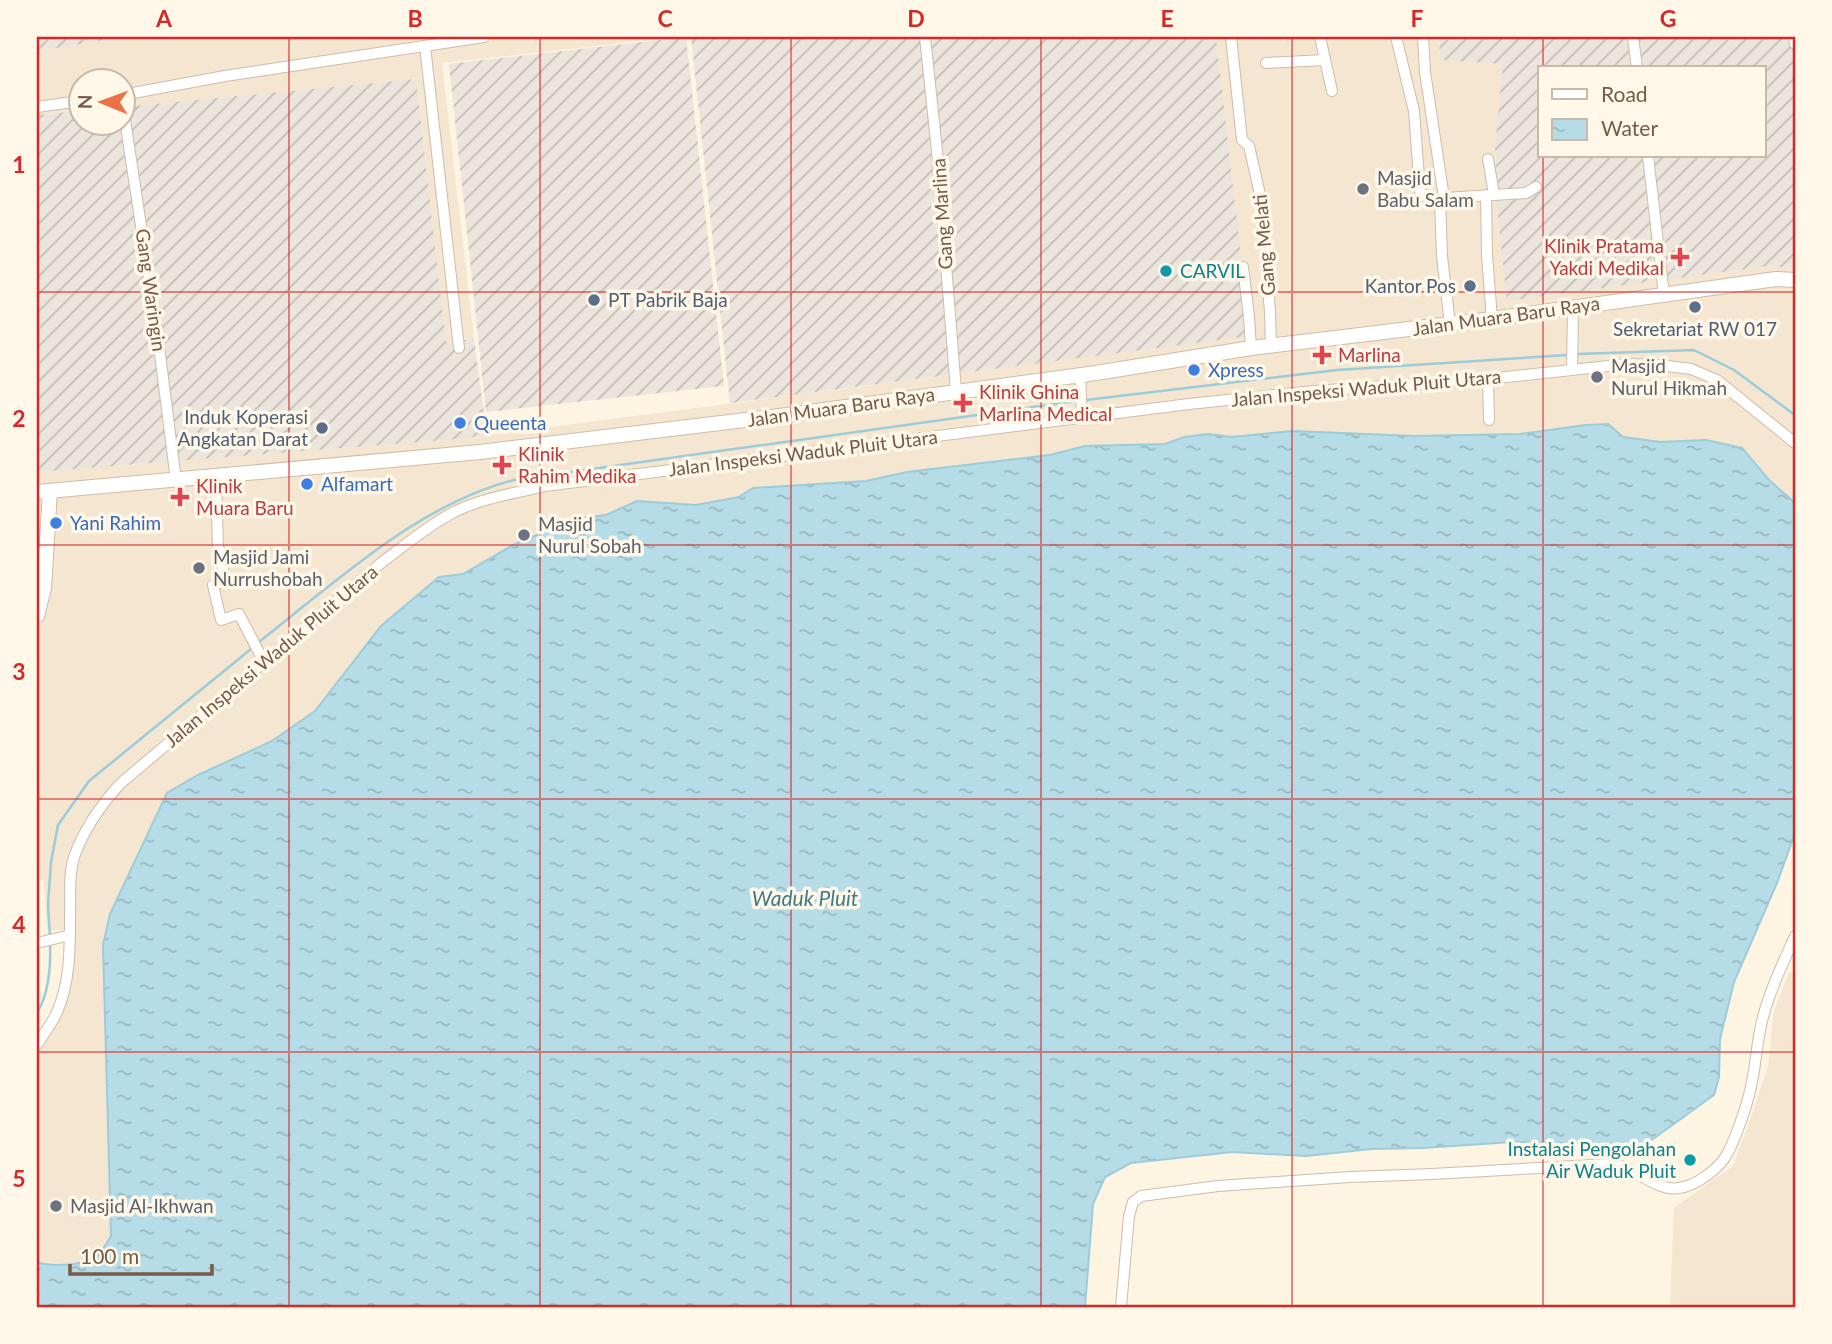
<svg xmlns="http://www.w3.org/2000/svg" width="1832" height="1344" font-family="Lato,sans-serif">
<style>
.residential{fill:#f4e6d1}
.industrial{fill:url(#industrial-furrows);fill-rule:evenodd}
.water{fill:url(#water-ripples);stroke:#9cccd9;stroke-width:2}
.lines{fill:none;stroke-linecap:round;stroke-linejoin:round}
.stream{stroke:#9cccd9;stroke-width:2.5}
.minor-casing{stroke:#cebca9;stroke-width:12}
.tertiary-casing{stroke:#cebca9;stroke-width:16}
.minor{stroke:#fff;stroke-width:10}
.tertiary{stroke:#fff;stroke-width:14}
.grid{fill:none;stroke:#d62828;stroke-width:2;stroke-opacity:0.55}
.worship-dot{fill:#6b7280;stroke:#fff8e9;stroke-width:2.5}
.health-dot{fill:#e0444e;stroke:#fff8e9;stroke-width:2.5}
.culture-dot{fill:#0f9aa8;stroke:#fff8e9;stroke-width:2.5}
.service-dot{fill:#5c6f8a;stroke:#fff8e9;stroke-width:2.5}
.shop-dot{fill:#3f7fe0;stroke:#fff8e9;stroke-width:2.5}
.labels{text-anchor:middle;stroke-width:7;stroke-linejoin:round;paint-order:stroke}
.worship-label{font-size:19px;fill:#5b616d;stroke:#fff8e9;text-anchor:start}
.street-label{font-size:19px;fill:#755b48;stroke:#fff8e9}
.health-label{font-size:19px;fill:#be3a42;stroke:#fff8e9;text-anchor:start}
.culture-label{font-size:19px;fill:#0d838f;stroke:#fff8e9;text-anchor:start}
.service-label{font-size:19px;fill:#4e5e75;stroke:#fff8e9;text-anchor:end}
.shop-label{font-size:19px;fill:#366cbe;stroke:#fff8e9;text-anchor:start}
.water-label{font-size:21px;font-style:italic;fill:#417a89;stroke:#fff8e9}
.neatline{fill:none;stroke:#d62828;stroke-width:2.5}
.grid-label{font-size:23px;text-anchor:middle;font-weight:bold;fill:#d62828}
</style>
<defs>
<pattern id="industrial-furrows" width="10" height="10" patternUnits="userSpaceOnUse" patternTransform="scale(1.75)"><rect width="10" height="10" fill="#ece5dd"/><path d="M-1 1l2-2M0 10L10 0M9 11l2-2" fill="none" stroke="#c4bdb5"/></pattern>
<pattern id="water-ripples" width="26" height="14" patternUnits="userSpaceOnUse" patternTransform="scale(1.75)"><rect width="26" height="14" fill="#b6dde7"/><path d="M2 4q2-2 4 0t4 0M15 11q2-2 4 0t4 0" fill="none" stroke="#99b6bd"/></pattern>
</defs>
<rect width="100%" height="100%" fill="#fdf4e2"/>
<g class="residential">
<polygon points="125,37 675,37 442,63 474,339 446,342 416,79 123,107 122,80 80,80 80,111 37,115 37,51"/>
<polygon points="1216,37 1439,37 1440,60 1504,64 1495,146 1497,208 1508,301 1768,266 1795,268 1795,503 1769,480 1706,440 1660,442 1622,437 1608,424 1586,425 1520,434 1414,436 1292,431 1232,437 1208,434 1184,437 1165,444 1085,446 1050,455 907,472 866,481 753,488 739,497 696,505 637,501 605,515 575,519 513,545 463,574 439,577 381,626 315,711 272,741 198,775 167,793 110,914 103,945 111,1236 97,1257 80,1263 44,1265 37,1262 37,1047 58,1014 65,960 64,930 47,930 44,881 37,880 37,472 458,439 1249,336"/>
<polygon points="1789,972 1795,972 1795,1307 1670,1307 1674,1208 1733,1166 1753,1112 1768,1066 1774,1011"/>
</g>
<g class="industrial">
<polygon points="37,37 125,37 37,51"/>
<polygon points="686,37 724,386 486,412 449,64"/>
<polygon points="691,37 1216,37 1250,336 730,403"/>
<path d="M1439,37H1795V268L1768,266L1507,301L1497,208L1495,146L1503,64L1440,60ZM1540,68H1764V156H1540Z"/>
<polygon points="416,79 446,342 474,339 487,435 458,439 37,472 37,115 80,111 80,122 122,122 123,107"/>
</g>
<path class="water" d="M1608,424L1623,437L1660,442L1706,440L1742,448L1769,480L1795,503V833L1777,883L1734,982L1720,1039L1719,1077L1714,1095L1646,1144L1512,1142L1423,1148L1371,1149L1306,1156L1232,1152L1131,1163L1105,1177L1093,1204L1085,1307H37V1262C50,1267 87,1266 98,1255C103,1251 107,1242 111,1236L103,945L110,914L167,793L198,775L272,741L315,711L381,626L439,577L463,574L513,545L575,519L606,515L637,501L696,505L739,497L753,488L866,481L907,472L1050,455L1085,446L1165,444L1184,437L1208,434L1232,437L1292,431L1414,436L1520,434L1586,425Z"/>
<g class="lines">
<g class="stream">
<polyline points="1579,354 1694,350 1734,370 1795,415"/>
<polyline points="1086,400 1337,370 1568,355"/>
<path d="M259,642C334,583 419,504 514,480L1076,401"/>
<polyline points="50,936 48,905 51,862 58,825 89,781 251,649"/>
<path d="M37,1013C49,993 51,967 50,943"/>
</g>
<g class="minor-casing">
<g id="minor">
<polyline points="925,37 937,151 956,391"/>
<polyline points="1231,37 1242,140 1249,146 1261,199 1270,312 1271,346"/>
<polyline points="1320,37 1332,91"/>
<polyline points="1396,37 1414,111 1420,191 1428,199 1526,193 1536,187"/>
<polyline points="1423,37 1425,72 1444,198"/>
<polyline points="1633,37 1637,68"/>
<polyline points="1794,37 1795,44"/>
<polyline points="425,46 459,348"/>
<polyline points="1266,63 1325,60"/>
<polyline points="122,95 225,76 484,37"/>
<polyline points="122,100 158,338 176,481"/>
<polyline points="37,107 80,101"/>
<polyline points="1648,156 1664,295"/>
<polyline points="1488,159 1494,194"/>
<polyline points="1486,195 1487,255 1492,319"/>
<polyline points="1440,199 1442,256 1450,324"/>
<polyline points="1243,267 1249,317 1251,348"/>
<polyline points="1572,370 1573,307"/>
<polyline points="1080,375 1082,418"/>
<polyline points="1488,379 1489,420"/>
<polyline points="216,477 218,548 223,556 223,582 213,585 221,620 239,614 264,662"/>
<polyline points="37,943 70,935"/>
<path d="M37,1045C43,1034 52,1024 57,1012C70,983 70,948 70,916C71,897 68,876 74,857C84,829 100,806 120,784L381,563C405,545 429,525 456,511C483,498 515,493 545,486L1189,404L1314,391L1488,379L1627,364L1660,365L1691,369L1717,380L1795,443"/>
<path d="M1121,1307L1129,1216L1133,1202L1141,1196L1218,1186L1350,1177L1432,1174L1610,1164C1636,1165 1653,1192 1679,1188C1695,1186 1714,1172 1724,1159C1733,1146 1745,1111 1749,1095C1756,1070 1756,1045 1762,1021C1769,992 1783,963 1795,936"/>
</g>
</g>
<g class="tertiary-casing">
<g id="tertiary">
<polyline points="37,492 480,452 787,415 1096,373 1251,348 1492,319 1776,279 1795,280"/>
<polyline points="37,616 44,588 50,491"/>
</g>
</g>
<use href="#minor" class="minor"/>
<use href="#tertiary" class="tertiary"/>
</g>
<path class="grid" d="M289,37V1307M540,37V1307M791,37V1307M1041,37V1307M1292,37V1307M1543,37V68M1543,156V1307M37,292H1795M37,545H1795M37,799H1795M37,1052H1795"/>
<g class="worship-dot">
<circle cx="1363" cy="189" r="7"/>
<circle cx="1597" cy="377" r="7"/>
<circle cx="524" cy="535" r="7"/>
<circle cx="199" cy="568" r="7"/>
<circle cx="56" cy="1206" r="7"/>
</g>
<g class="health-dot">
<path d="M1676.5 246.5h7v7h7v7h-7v7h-7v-7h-7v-7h7z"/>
<path d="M1318.5 344.5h7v7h7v7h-7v7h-7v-7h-7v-7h7z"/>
<path d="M959.5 392.5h7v7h7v7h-7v7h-7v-7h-7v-7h7z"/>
<path d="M498.5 454.5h7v7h7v7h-7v7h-7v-7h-7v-7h7z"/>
<path d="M176.5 486.5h7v7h7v7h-7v7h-7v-7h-7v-7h7z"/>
</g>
<g class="culture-dot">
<circle cx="1166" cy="271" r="7"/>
<circle cx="1690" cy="1160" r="7"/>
</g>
<g class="service-dot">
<circle cx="1470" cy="286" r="7"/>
<circle cx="594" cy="300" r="7"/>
<circle cx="1695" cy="307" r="7"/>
<circle cx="322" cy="428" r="7"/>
</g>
<g class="shop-dot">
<circle cx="1194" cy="370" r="7"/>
<circle cx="460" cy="423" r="7"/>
<circle cx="307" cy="484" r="7"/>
<circle cx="56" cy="523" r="7"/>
</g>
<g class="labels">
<g class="worship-label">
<text x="1377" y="185">Masjid<tspan x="1377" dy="22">Babu Salam</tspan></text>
<text x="1611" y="373">Masjid<tspan x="1611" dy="22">Nurul Hikmah</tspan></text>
<text x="538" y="531">Masjid<tspan x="538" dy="22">Nurul Sobah</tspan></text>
<text x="213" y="564">Masjid Jami<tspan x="213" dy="22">Nurrushobah</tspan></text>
<text x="70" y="1213">Masjid Al-Ikhwan</text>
</g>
<g class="street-label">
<text transform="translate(942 214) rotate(-94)" y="7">Gang Marlina</text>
<text transform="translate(1264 245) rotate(-95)" y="7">Gang Melati</text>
<text transform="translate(151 290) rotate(82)" y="7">Gang Waringin</text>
<text transform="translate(1506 316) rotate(-8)" y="7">Jalan Muara Baru Raya</text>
<text transform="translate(1366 388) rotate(-5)" y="7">Jalan Inspeksi Waduk Pluit Utara</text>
<text transform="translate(841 407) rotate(-8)" y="7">Jalan Muara Baru Raya</text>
<text transform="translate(803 453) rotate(-7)" y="7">Jalan Inspeksi Waduk Pluit Utara</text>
<text transform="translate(271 656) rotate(-40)" y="7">Jalan Inspeksi Waduk Pluit Utara</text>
</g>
<g class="health-label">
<text x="1664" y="253" text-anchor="end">Klinik Pratama<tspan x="1664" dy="22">Yakdi Medikal</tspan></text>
<text x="1338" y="362">Marlina</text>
<text x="979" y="399">Klinik Ghina<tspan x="979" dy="22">Marlina Medical</tspan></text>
<text x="518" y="461">Klinik<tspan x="518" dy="22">Rahim Medika</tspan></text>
<text x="196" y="493">Klinik<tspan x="196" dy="22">Muara Baru</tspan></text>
</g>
<g class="culture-label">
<text x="1180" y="278">CARVIL</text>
<text x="1676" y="1156" text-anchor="end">Instalasi Pengolahan<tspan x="1676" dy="22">Air Waduk Pluit</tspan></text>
</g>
<g class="service-label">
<text x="1456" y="293">Kantor Pos</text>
<text x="608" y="307" text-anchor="start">PT Pabrik Baja</text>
<text x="1695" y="336" text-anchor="middle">Sekretariat RW 017</text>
<text x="308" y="424">Induk Koperasi<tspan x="308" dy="22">Angkatan Darat</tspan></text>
</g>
<g class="shop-label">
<text x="1208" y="377">Xpress</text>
<text x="474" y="430">Queenta</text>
<text x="321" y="491">Alfamart</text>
<text x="70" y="530">Yani Rahim</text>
</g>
<g class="water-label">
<text x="805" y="906">Waduk Pluit</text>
</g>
</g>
<rect width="1832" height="1344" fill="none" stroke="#fff8e9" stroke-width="77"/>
<rect x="1538" y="66" width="228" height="91" fill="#fff8e9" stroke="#c8b9a9" stroke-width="2"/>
<rect x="1552" y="89" width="35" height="10" fill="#ffffff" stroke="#c8b9a9" stroke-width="2"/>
<text x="1601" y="102" font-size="21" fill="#755b48">Road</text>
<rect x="1552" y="119" width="35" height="21" fill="url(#water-ripples)" stroke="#c8b9a9" stroke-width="2"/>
<text x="1601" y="136" font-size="21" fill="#755b48">Water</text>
<g transform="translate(102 102) rotate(271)"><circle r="33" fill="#fff8e9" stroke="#c8b9a9" stroke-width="2"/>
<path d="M0-5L12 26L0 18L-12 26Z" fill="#ea7244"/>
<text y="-10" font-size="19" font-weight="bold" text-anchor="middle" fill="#755b48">N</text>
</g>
<path d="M70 1264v10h142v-10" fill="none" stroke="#755b48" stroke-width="3.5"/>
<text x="80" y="1264" font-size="21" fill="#755b48" stroke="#fff8e9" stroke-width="5" paint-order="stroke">100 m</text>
<rect x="38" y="38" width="1756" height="1268" class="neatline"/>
<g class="grid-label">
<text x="164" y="27">A</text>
<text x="415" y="27">B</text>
<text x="665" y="27">C</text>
<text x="916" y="27">D</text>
<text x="1167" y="27">E</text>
<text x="1417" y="27">F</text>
<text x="1668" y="27">G</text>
<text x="19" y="173">1</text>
<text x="19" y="427">2</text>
<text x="19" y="680">3</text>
<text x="19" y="933">4</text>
<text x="19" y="1187">5</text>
</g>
</svg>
